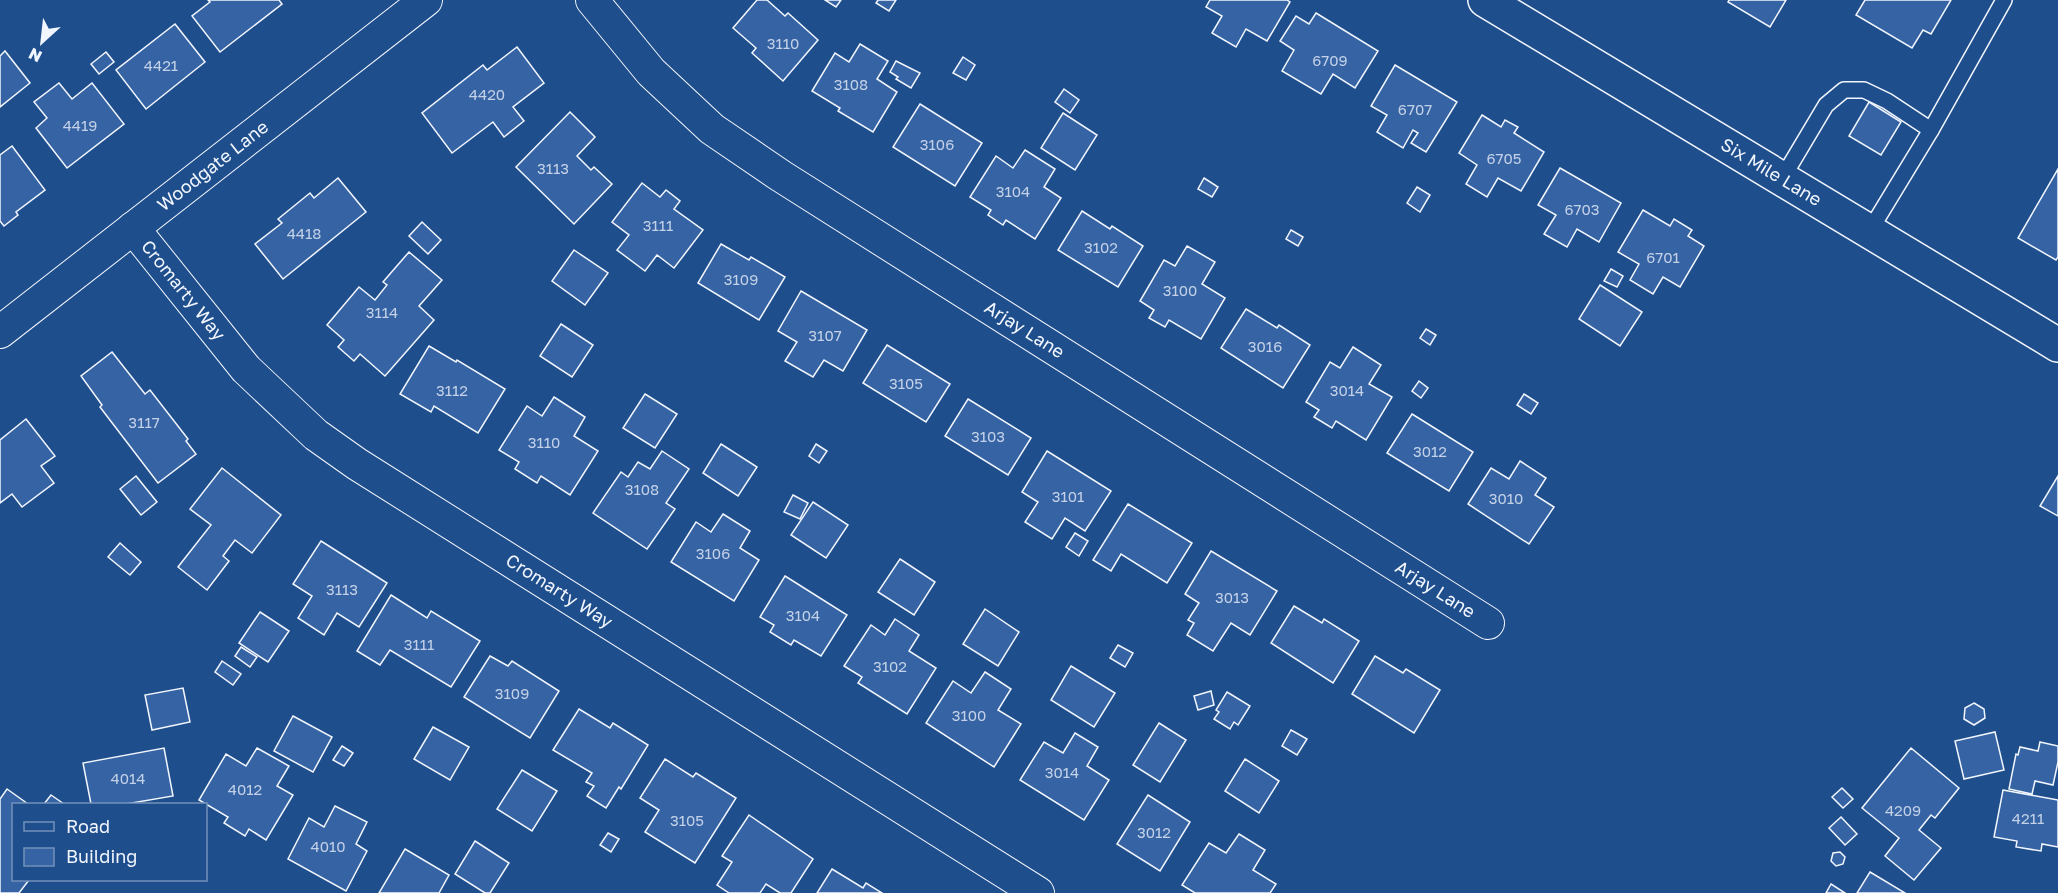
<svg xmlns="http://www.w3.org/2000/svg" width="2058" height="893" font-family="'Golos Text',sans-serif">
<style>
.building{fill:#3563a3;stroke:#f2f6ff;stroke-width:1.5}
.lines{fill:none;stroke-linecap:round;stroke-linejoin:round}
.lane-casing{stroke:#f2f6ff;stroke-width:18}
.street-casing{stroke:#f2f6ff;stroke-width:34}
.secondary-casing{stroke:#f2f6ff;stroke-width:36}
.lane{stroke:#1f4e8c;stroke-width:15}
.street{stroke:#1f4e8c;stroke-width:32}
.secondary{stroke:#1f4e8c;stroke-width:33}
.labels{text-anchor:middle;stroke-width:4.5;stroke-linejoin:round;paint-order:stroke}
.number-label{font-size:15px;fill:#c3d1e8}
.street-label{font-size:18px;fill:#f2f6ff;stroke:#1f4e8c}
</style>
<rect width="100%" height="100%" fill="#1f4e8c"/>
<g class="building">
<polygon points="208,0 279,0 282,4 220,52 192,16 210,2"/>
<polygon points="757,0 767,0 785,16 788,13 818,40 783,81 752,53 756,48 733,28"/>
<polygon points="825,0 841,0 836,7"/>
<polygon points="878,0 896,0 889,11 876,3"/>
<polygon points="1210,0 1287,0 1290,2 1267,41 1246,29 1236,47 1212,33 1222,16 1206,7"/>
<polygon points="1729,0 1786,0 1770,27 1728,2"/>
<polygon points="1865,0 1951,0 1931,34 1923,30 1912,48 1856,15"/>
<polygon points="1316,13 1378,51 1355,88 1333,74 1321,94 1282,71 1294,50 1280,41 1296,16 1309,24"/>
<polygon points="175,24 205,62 146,109 116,70"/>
<polygon points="860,44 888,61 877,79 897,92 873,132 838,111 840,108 812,91 835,53 849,62"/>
<polygon points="517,47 544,83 513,107 524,121 504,137 493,122 452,153 422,113 483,65 487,70"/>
<polygon points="5,51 30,83 0,107 0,56"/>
<polygon points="106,52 114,62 99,74 91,64"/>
<polygon points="963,57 975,65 966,80 953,73"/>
<polygon points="896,61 920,73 911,88 896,79 898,77 890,72"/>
<polygon points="1395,65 1457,102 1426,152 1411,143 1418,133 1413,130 1403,148 1377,132 1387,115 1371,106"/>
<polygon points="59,83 72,99 92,83 124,124 67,168 36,128 47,118 34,102"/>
<polygon points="1064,89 1079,100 1070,113 1055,102"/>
<polygon points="1869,102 1901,122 1881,155 1849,136"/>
<polygon points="920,104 982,143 955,186 893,147"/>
<polygon points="570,112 595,137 577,156 591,170 594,167 612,184 574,224 516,167"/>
<polygon points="1063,113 1097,135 1075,170 1041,148"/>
<polygon points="1482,115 1501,127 1505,120 1518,127 1514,133 1544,152 1521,191 1498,178 1487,197 1466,184 1477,165 1459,153"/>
<polygon points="12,146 45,190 16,212 18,215 4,226 0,221 0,155"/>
<polygon points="1025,150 1055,169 1044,187 1061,198 1035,239 1006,220 1003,225 988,215 991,210 970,197 996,156 1013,168"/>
<polygon points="1560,168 1621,203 1599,242 1577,229 1567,247 1544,234 1556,215 1538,205"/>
<polygon points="2058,169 2058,257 2056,260 2018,238"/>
<polygon points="338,178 366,212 283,279 255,244 282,223 278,219 310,193 314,198"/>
<polygon points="1204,178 1218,187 1212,197 1198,189"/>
<polygon points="642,183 660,197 666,190 680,201 674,209 703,230 674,268 657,255 645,271 617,250 629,235 612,222"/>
<polygon points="1417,187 1430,195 1420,212 1407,203"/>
<polygon points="1643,210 1670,226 1674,219 1692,230 1688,236 1704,246 1680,287 1663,277 1653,294 1630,280 1639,264 1618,252"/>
<polygon points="1082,211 1110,229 1112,226 1143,246 1118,287 1058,250"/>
<polygon points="422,222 441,240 428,254 409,236"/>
<polygon points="1291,230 1303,237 1298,246 1286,239"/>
<polygon points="721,244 749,260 751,257 785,277 759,320 698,283"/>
<polygon points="1187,246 1215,262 1202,284 1225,298 1201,339 1169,320 1165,327 1149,318 1154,310 1140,301 1164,260 1175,266"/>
<polygon points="574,250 608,273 585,305 552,281"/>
<polygon points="409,252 442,280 419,306 434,320 385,376 360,354 354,361 338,347 344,340 327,325 359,287 375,300 387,285 383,282"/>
<polygon points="1611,269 1623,276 1617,287 1604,281"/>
<polygon points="1600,285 1642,312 1620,346 1579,319"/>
<polygon points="801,291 867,330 843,371 824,360 813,377 785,361 797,342 778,331"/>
<polygon points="1246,309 1277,328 1279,325 1310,345 1283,388 1221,348"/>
<polygon points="561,324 593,345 572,377 540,356"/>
<polygon points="1426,329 1436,335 1430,345 1420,338"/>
<polygon points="887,345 950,384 926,422 863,383"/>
<polygon points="429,346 456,362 457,360 505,389 478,433 434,406 431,412 400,394"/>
<polygon points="1353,347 1381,365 1369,384 1392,397 1366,440 1336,421 1332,428 1314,417 1319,410 1306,402 1330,362 1340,368"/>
<polygon points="112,352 145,394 150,390 188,439 186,441 196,454 158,483 100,407 102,405 81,376"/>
<polygon points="1419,381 1428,388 1421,398 1412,391"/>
<polygon points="645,394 677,414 655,448 623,428"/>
<polygon points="1524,394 1538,403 1531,414 1517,405"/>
<polygon points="554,397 585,417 574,436 598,451 570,495 541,476 537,483 515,469 519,462 499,450 527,406 542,416"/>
<polygon points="968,399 1031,438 1008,475 945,436"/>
<polygon points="1412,414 1473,452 1449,491 1387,453"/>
<polygon points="26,419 55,456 41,466 54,483 22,507 12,494 0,503 0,440"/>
<polygon points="721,444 757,467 738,496 703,473"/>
<polygon points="816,444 827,451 819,463 809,456"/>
<polygon points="662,451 689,469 666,503 675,509 647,549 593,513 621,472 628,477 638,462 650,469"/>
<polygon points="1047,451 1111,491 1085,531 1065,518 1052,539 1025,522 1038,502 1022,492"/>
<polygon points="1520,461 1546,478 1535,495 1554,507 1529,544 1468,504 1491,468 1509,479"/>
<polygon points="222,468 281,515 252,553 235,540 223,556 229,561 207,590 178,567 211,525 190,509"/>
<polygon points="136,476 157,502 141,515 120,489"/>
<polygon points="2058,476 2058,516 2040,506"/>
<polygon points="793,495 808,503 800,519 784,512"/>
<polygon points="813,502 848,525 826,558 791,535"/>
<polygon points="1128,504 1192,543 1167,583 1121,554 1111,571 1093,560"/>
<polygon points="723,514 750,531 740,548 759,560 734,601 671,562 696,522 711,532"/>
<polygon points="1075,533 1088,541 1079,556 1066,547"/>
<polygon points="321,541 387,583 359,627 337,613 324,635 298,618 312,596 293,584"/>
<polygon points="120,543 141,562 130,575 108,557"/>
<polygon points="1211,551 1277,591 1250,635 1231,623 1213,651 1187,635 1194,623 1188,620 1199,603 1185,594"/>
<polygon points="900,559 935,582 914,615 878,592"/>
<polygon points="785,576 847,615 821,656 794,640 791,645 770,632 774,625 760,617"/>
<polygon points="391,595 427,618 431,611 480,641 451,687 390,650 380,665 357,651"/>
<polygon points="1294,606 1322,623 1324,619 1359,641 1333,683 1271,643"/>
<polygon points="985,609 1019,632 998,666 963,644"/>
<polygon points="260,612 289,631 268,662 239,643"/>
<polygon points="895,619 919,635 909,651 936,668 907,714 858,683 862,677 844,666 871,625 885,635"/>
<polygon points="1118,645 1133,653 1125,667 1110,658"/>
<polygon points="241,647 257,657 250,667 235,656"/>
<polygon points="490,656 508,666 512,661 559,691 530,738 464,697"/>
<polygon points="1375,656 1403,673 1406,669 1440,690 1414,733 1352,694"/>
<polygon points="222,661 241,674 233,685 215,672"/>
<polygon points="1071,666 1115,693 1094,727 1051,700"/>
<polygon points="985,672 1011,689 998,710 1021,724 994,767 926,723 953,681 971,693"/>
<polygon points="183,688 190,722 152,730 145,695"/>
<polygon points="1211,691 1214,705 1198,710 1194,696"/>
<polygon points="1227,692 1250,706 1238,725 1234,722 1230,729 1214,719 1219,712 1216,710"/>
<polygon points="1974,703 1984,709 1985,718 1974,725 1964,719 1965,708"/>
<polygon points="579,709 610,728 613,723 648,745 621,789 619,787 606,808 587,796 594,786 586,782 592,773 553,750"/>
<polygon points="293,716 332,737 313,772 274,751"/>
<polygon points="1159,723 1186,740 1160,782 1133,765"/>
<polygon points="433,727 469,747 450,780 414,759"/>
<polygon points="1291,730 1307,739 1297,755 1282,746"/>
<polygon points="1995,732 2004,770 1964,779 1955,741"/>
<polygon points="1075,733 1098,747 1087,766 1109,780 1084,820 1020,780 1044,742 1063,753"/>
<polygon points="2040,742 2058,746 2058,762 2053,785 2035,781 2032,794 2009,789 2016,754 2018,755 2020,747 2038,751"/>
<polygon points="342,746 353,753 344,766 333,760"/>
<polygon points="164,748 173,796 126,804 91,804 83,763"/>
<polygon points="257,748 289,766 277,786 293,795 266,840 249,829 245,836 224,823 228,817 199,800 226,754 246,766"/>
<polygon points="1911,748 1959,788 1935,818 1931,815 1919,830 1941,848 1914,880 1885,856 1899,838 1862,808"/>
<polygon points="665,759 693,777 696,773 736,798 695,863 645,832 659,810 640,798"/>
<polygon points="1245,759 1279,781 1259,813 1225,791"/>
<polygon points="522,770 557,791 532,831 497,809"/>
<polygon points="1842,788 1853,799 1843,808 1832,797"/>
<polygon points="7,789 28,804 14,804 14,880 29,880 19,893 0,893 0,799"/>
<polygon points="2003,790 2058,800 2058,847 2042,844 2041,851 2016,847 2017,841 1994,837"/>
<polygon points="51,795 64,804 44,804"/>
<polygon points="1148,795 1190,822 1160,871 1117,844"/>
<polygon points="335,806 367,822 356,844 367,851 346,891 288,859 309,818 324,827"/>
<polygon points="749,815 813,859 791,893 780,893 766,884 760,893 729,893 717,885 732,862 722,856"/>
<polygon points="1841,817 1857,834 1845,845 1829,828"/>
<polygon points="608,833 619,839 611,852 600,845"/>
<polygon points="1239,834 1265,850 1253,870 1276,884 1270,893 1195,893 1182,885 1209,843 1226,853"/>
<polygon points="475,841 509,863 490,893 485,893 455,874"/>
<polygon points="405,849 449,875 439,893 379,893"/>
<polygon points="1840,852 1845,857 1843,864 1836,866 1831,861 1833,853"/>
<polygon points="832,869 863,888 866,883 882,893 817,893"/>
<polygon points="1870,872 1905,893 1857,893"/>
<polygon points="1831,884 1845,893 1826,893"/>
</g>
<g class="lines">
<g class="lane-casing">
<g id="lane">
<polyline points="1782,179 1826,105 1844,90 1864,90 1887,101 1931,130"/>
<polyline points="1869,232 1931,130 2004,0"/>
</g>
</g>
<g class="street-casing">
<g id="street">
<path id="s1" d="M592,0L651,72L712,129L781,176L1488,623"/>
<path id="s2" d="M133,228L246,369L316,435L357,464L1038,893"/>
<path id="s3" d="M0,332L426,0"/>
</g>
</g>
<g class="secondary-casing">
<g id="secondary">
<path id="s4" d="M1485,0L2058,345"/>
</g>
</g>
<use href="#lane" class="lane"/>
<use href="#street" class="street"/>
<use href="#secondary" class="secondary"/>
</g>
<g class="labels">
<g class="number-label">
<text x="783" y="49">3110</text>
<text x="1330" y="66">6709</text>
<text x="161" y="71">4421</text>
<text x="851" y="90">3108</text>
<text x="487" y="100">4420</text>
<text x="1415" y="115">6707</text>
<text x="80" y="131">4419</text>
<text x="937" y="150">3106</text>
<text x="1504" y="164">6705</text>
<text x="553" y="174">3113</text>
<text x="1013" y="197">3104</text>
<text x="1582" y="215">6703</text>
<text x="658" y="231">3111</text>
<text x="304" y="239">4418</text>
<text x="1101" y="253">3102</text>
<text x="1663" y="263">6701</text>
<text x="741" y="285">3109</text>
<text x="1180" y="296">3100</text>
<text x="382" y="318">3114</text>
<text x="825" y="341">3107</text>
<text x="1265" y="352">3016</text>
<text x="906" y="389">3105</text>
<text x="452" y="396">3112</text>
<text x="1347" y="396">3014</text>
<text x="144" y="428">3117</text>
<text x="988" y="442">3103</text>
<text x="544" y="448">3110</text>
<text x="1430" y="457">3012</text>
<text x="642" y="495">3108</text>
<text x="1068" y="502">3101</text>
<text x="1506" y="504">3010</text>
<text x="713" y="559">3106</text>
<text x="342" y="595">3113</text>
<text x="1232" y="603">3013</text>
<text x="803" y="621">3104</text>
<text x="419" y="650">3111</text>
<text x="890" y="672">3102</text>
<text x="512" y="699">3109</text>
<text x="969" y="721">3100</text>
<text x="1062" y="778">3014</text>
<text x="128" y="784">4014</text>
<text x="245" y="795">4012</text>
<text x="1903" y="816">4209</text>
<text x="2028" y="824">4211</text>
<text x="687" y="826">3105</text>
<text x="1154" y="838">3012</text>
<text x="328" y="852">4010</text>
</g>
<g class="street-label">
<text dy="6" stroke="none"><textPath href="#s3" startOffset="270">Woodgate Lane</textPath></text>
<text dy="6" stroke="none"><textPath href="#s4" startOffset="334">Six Mile Lane</textPath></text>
<text dy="6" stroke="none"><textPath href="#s2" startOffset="80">Cromarty Way</textPath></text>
<text dy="6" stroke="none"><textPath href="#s1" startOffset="548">Arjay Lane</textPath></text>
<text dy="6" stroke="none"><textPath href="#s1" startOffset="1034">Arjay Lane</textPath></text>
<text dy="6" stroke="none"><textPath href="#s2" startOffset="566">Cromarty Way</textPath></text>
</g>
</g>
<rect x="12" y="803" width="195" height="78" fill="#1f4e8c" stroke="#7391ba" stroke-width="1.5"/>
<rect x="24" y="822" width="30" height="9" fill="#1f4e8c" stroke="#7391ba" stroke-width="1.5"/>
<text x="66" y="833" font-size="18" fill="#f2f6ff">Road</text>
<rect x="24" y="848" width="30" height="18" fill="#3563a3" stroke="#7391ba" stroke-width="1.5"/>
<text x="66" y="863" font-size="18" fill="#f2f6ff">Building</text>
<g transform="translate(42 42) rotate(207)" stroke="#1f4e8c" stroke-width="4.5" paint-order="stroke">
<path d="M0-4.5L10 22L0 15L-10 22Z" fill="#f2f6ff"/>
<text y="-9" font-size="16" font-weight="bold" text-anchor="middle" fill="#f2f6ff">N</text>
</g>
</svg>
